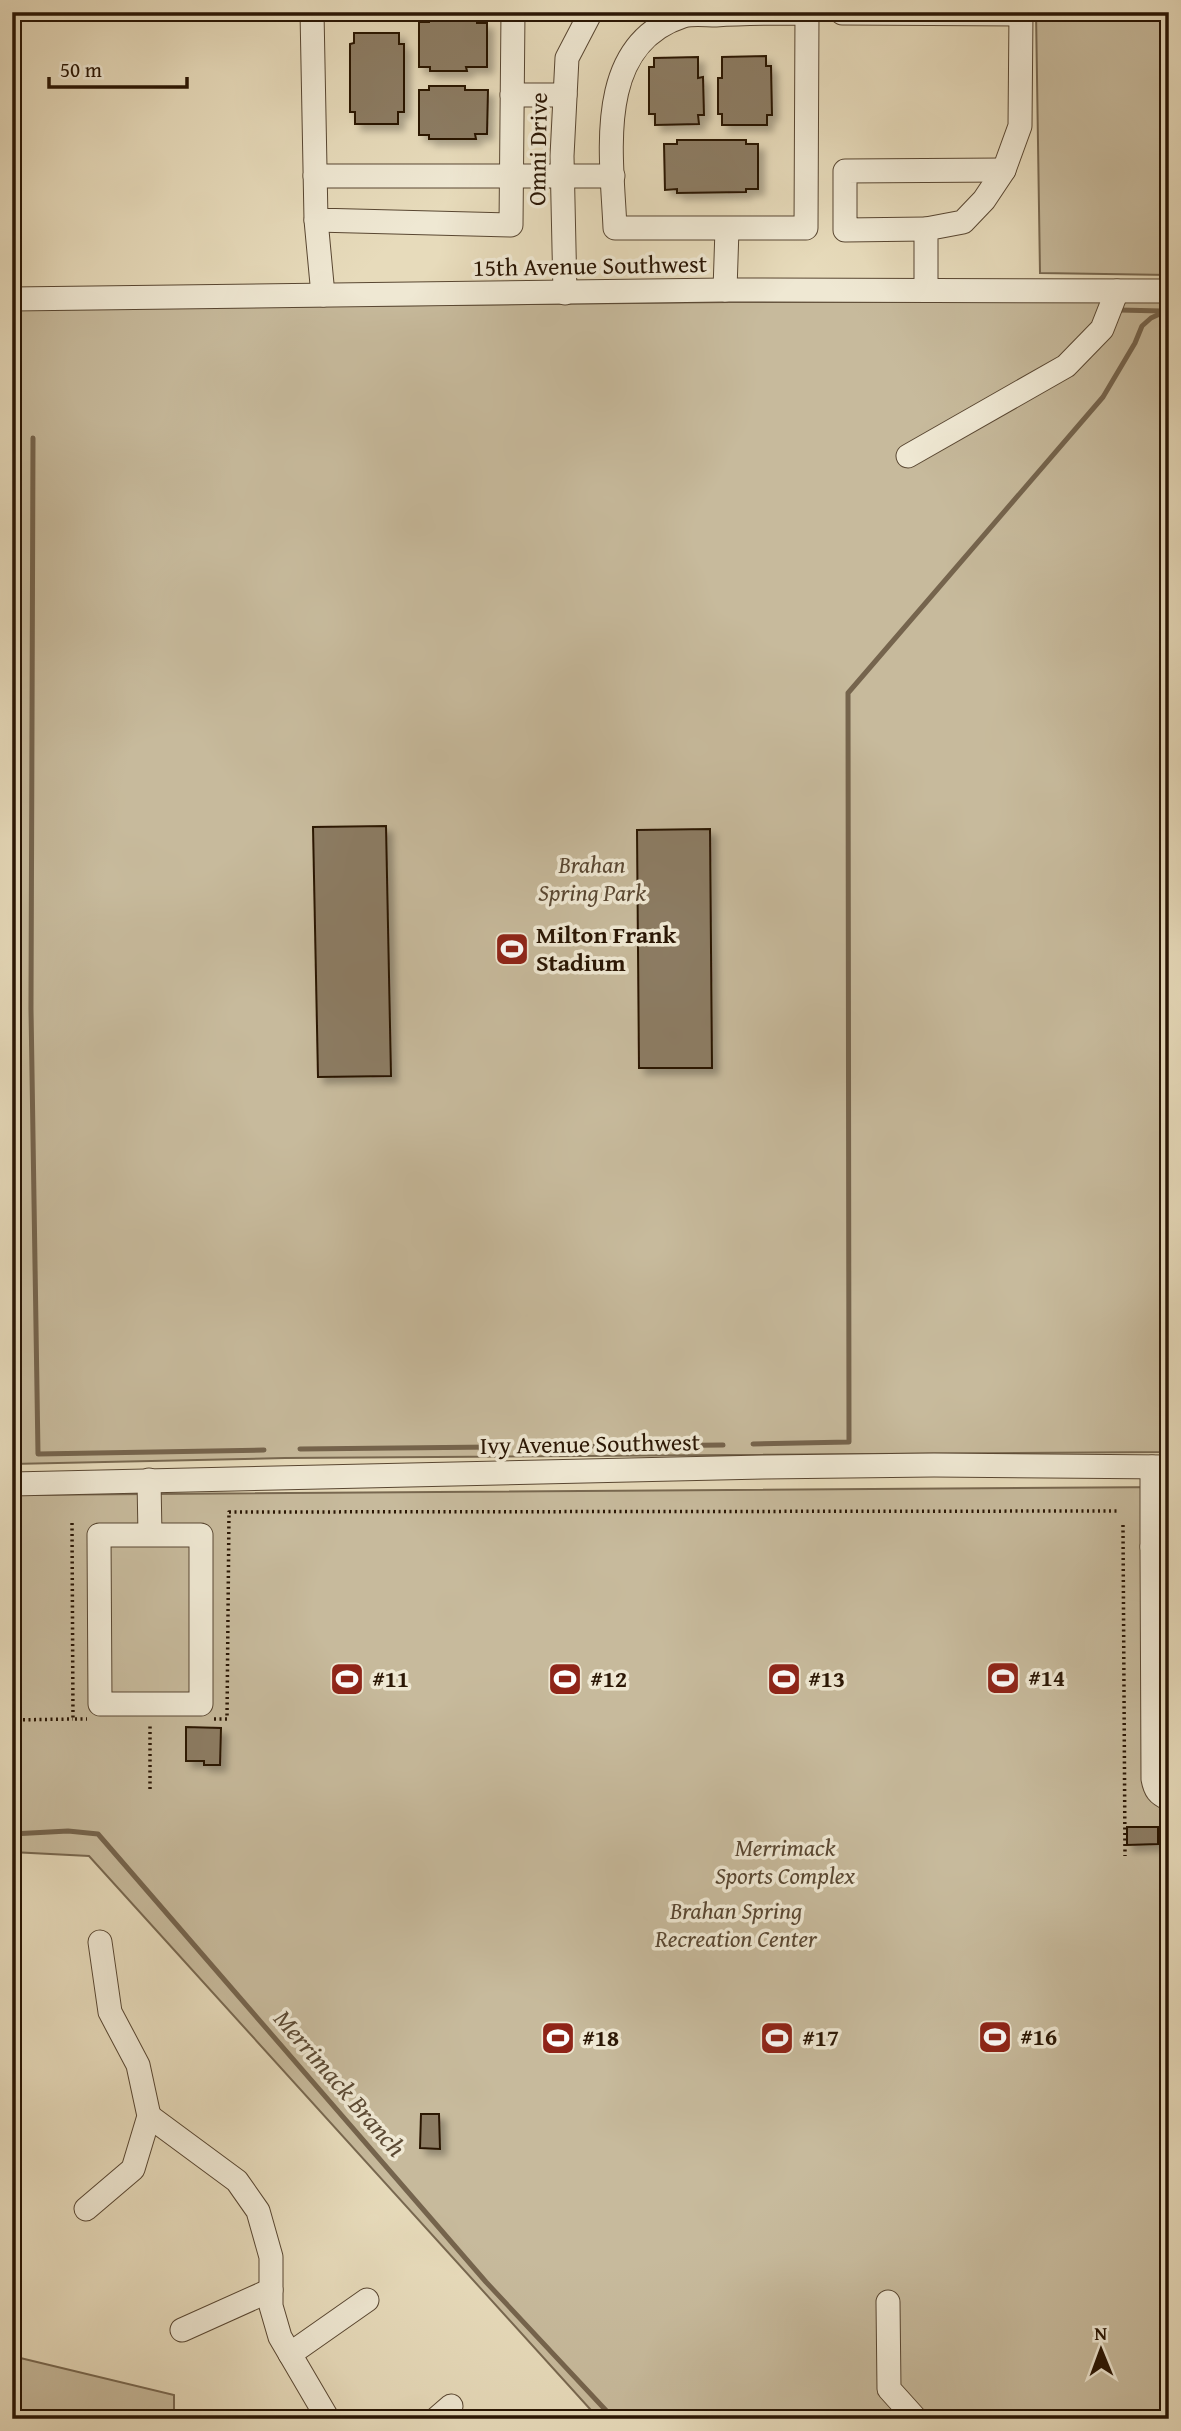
<svg xmlns="http://www.w3.org/2000/svg" width="1181" height="2431" font-family="'Gentium Book Plus',serif">
<style>
.green{fill:#c7ba9c;stroke:#786850;stroke-width:2}
.lines{fill:none;stroke-linecap:round;stroke-linejoin:round}
.stream{stroke:#75644d;stroke-width:5}
.building{fill:#8c7c63;stroke:#2a1604;stroke-width:2;filter:url(#shadow)}
.minor-casing{stroke:#594732;stroke-width:25}
.path{stroke:#2a1604;stroke-width:3.5;stroke-dasharray:2 3.5;stroke-linecap:butt}
.minor{stroke:#efe8d3;stroke-width:23}
.labels{text-anchor:middle;stroke-width:7;stroke-linejoin:round;paint-order:stroke}
.street-label{font-size:24px;fill:#2a1604;stroke:#efe8d3}
.park-label{font-size:24px;font-style:italic;fill:#594732;stroke:#efe8d3}
.poi-label{font-size:24px;font-weight:bold;fill:#2a1604;stroke:#efe8d3;text-anchor:start}
.water-label{font-size:26px;font-style:italic;fill:#5c4a34;stroke:#efe8d3}
</style>
<defs>
<filter id="shadow"><feDropShadow dx="6" dy="6" stdDeviation="3.5" flood-color="#0004"/></filter>
</defs>
<rect width="100%" height="100%" fill="#e7dbbb"/>
<filter id="stains"><feTurbulence type="fractalNoise" baseFrequency=".00286" numOctaves="4"/><feColorMatrix values="0 0 0 0 .2 0 0 0 0 .09 0 0 0 0 .02 0 0 0 .5 -.17"/></filter>
<radialGradient id="worn" r=".72"><stop offset=".6" stop-color="#630" stop-opacity="0"/><stop offset="1" stop-color="#630" stop-opacity=".3"/></radialGradient>
<g class="green">
<polygon points="1036,12 1169,12 1169,275 1040,273"/>
<polygon points="1169,301 1169,1452 285,1458 12,1464 12,309 731,302"/>
<polygon points="1169,1487 1169,2419 599,2419 89,1856 12,1852 12,1495"/>
<polygon points="12,2356 174,2395 174,2419 12,2419"/>
</g>
<g class="lines">
<g class="stream">
<polyline points="1119,310 1162,311"/>
<polyline points="33,438 31,1009 38,1454 264,1450"/>
<polyline points="753,1444 849,1442 848,693 1103,397 1135,343 1142,326 1151,318 1166,311"/>
<polyline points="538,1447 723,1445"/>
<polyline points="300,1449 493,1447"/>
<polyline points="12,1834 68,1831 98,1834 486,2282 614,2419"/>
</g>
</g>
<g class="building">
<polygon points="429,18 477,18 477,23 487,23 487,67 466,67 467,71 430,71 430,67 419,67 419,22 429,22"/>
<polygon points="354,33 399,33 399,44 404,44 404,112 398,112 398,124 355,124 355,112 350,112 350,44 354,43"/>
<polygon points="766,56 766,66 771,66 772,115 767,115 767,125 722,125 722,114 718,114 718,78 722,78 722,57"/>
<polygon points="698,57 698,78 703,77 704,115 698,115 699,124 655,125 655,114 649,114 649,67 654,67 654,58"/>
<polygon points="429,86 465,86 465,90 488,90 487,134 475,134 476,139 429,139 429,135 419,135 419,90 429,90"/>
<polygon points="677,140 746,140 746,144 758,144 758,189 746,189 746,192 677,193 677,189 665,190 664,144 677,144"/>
<polygon points="386,826 391,1076 318,1077 313,827"/>
<polygon points="710,829 712,1068 639,1068 637,830"/>
<polygon points="186,1727 221,1728 220,1765 204,1765 204,1761 186,1761"/>
<polygon points="1127,1827 1158,1827 1158,1844 1127,1845"/>
<polygon points="421,2114 439,2114 440,2149 420,2148"/>
</g>
<g class="lines">
<g class="minor-casing">
<g id="minor">
<polyline points="312,12 316,220 511,225 513,12"/>
<path d="M807,13L806,228H615C612,156 593,45 683,16C693,13 706,15 716,15C746,13 777,13 807,13Z"/>
<polyline points="842,13 1021,14"/>
<polyline points="512,95 565,95"/>
<polyline points="315,176 613,176"/>
<polyline points="316,220 323,295"/>
<polyline points="926,229 845,230 845,171 1004,170"/>
<polyline points="725,290 727,229"/>
<polyline points="926,290 926,229 963,222 984,200 1004,170 1020,126 1021,12"/>
<polyline points="565,293 562,156 567,58 591,12"/>
<polyline points="12,299 725,290 1169,291"/>
<polyline points="908,456 1066,366 1102,329 1117,291"/>
<polyline points="1152,1467 1152,1547 1169,1546"/>
<polyline points="149,1480 150,1535 99,1535 100,1704 201,1704 201,1535 150,1535"/>
<polyline points="12,1484 763,1467 934,1465 1169,1467"/>
<path d="M1152,1547L1153,1779C1155,1790 1158,1794 1169,1799"/>
<polyline points="149,2116 237,2181 258,2211 271,2257 271,2306 280,2337 328,2419"/>
<polyline points="86,2209 133,2169 149,2116 138,2065 110,2012 100,1942"/>
<polyline points="888,2302 889,2389 916,2419"/>
<polyline points="182,2330 271,2290"/>
<polyline points="290,2354 367,2300"/>
<polyline points="436,2419 451,2406"/>
</g>
</g>
<g class="path">
<polyline points="72,1523 73,1719 87,1719"/>
<polyline points="1123,1525 1125,1856"/>
<polyline points="214,1719 227,1719 229,1512 1117,1511"/>
<polyline points="12,1720 73,1719"/>
<polyline points="150,1789 150,1725"/>
</g>
<use href="#minor" class="minor"/>
</g>
<defs>
<g id="stadium-square" transform="scale(1.75)"><rect x="-9" y="-9" width="18" height="18" rx="4" fill="#8f2418" stroke="#efe8d3"/><path d="M0-5a6.5 5 0 1 0 0 10a6.5 5 0 1 0 0-10ZM-3.5-1.8h7v3.6h-7Z" fill="#fff"/></g>
</defs>
<g fill-rule="evenodd">
<use href="#stadium-square" x="512" y="949"/>
<use href="#stadium-square" x="1003" y="1678"/>
<use href="#stadium-square" x="347" y="1679"/>
<use href="#stadium-square" x="565" y="1679"/>
<use href="#stadium-square" x="784" y="1679"/>
<use href="#stadium-square" x="995" y="2037"/>
<use href="#stadium-square" x="558" y="2038"/>
<use href="#stadium-square" x="777" y="2038"/>
</g>
<g class="labels">
<g class="street-label">
<text transform="translate(538 149) rotate(-89)" y="8">Omni Drive</text>
<text transform="translate(590 266) rotate(-1)" y="8">15th Avenue Southwest</text>
<text transform="translate(590 1444) rotate(-1)" y="8">Ivy Avenue Southwest</text>
</g>
<g class="park-label">
<text x="592" y="873">Brahan<tspan x="592" dy="28">Spring Park</tspan></text>
<text x="785" y="1856">Merrimack<tspan x="785" dy="28">Sports Complex</tspan></text>
<text x="736" y="1919">Brahan Spring<tspan x="736" dy="28">Recreation Center</tspan></text>
</g>
<g class="poi-label">
<text x="536" y="943">Milton Frank<tspan x="536" dy="28">Stadium</tspan></text>
<text x="1028" y="1686">#14</text>
<text x="372" y="1687">#11</text>
<text x="590" y="1687">#12</text>
<text x="808" y="1687">#13</text>
<text x="1020" y="2045">#16</text>
<text x="582" y="2046">#18</text>
<text x="802" y="2046">#17</text>
</g>
<g class="water-label">
<text transform="translate(340 2083) rotate(49)" y="9">Merrimack Branch</text>
</g>
</g>
<rect width="1181" height="2431" fill="none" stroke="#e7dbbb" stroke-width="42"/>
<rect x="14" y="14" width="1153" height="2403" fill="none" stroke="#2a1604" stroke-width="3.5"/>
<rect x="21" y="21" width="1139" height="2389" fill="none" stroke="#2a1604" stroke-width="2"/>
<g transform="translate(1101 2350) rotate(359)" stroke="#efe8d3" stroke-width="5" paint-order="stroke">
<path d="M0-5L12 26L0 18L-12 26Z" fill="#2a1604"/>
<text y="-10" font-size="19" font-weight="bold" text-anchor="middle" fill="#2a1604">N</text>
</g>
<path d="M49 77v10h138v-10" fill="none" stroke="#2a1604" stroke-width="3.5"/>
<text x="60" y="77" font-size="21" fill="#2a1604" stroke="#efe8d3" stroke-width="5" paint-order="stroke">50 m</text>
<rect width="100%" height="100%" filter="url(#stains)"/>
<rect width="100%" height="100%" fill="url(#worn)"/>
</svg>
